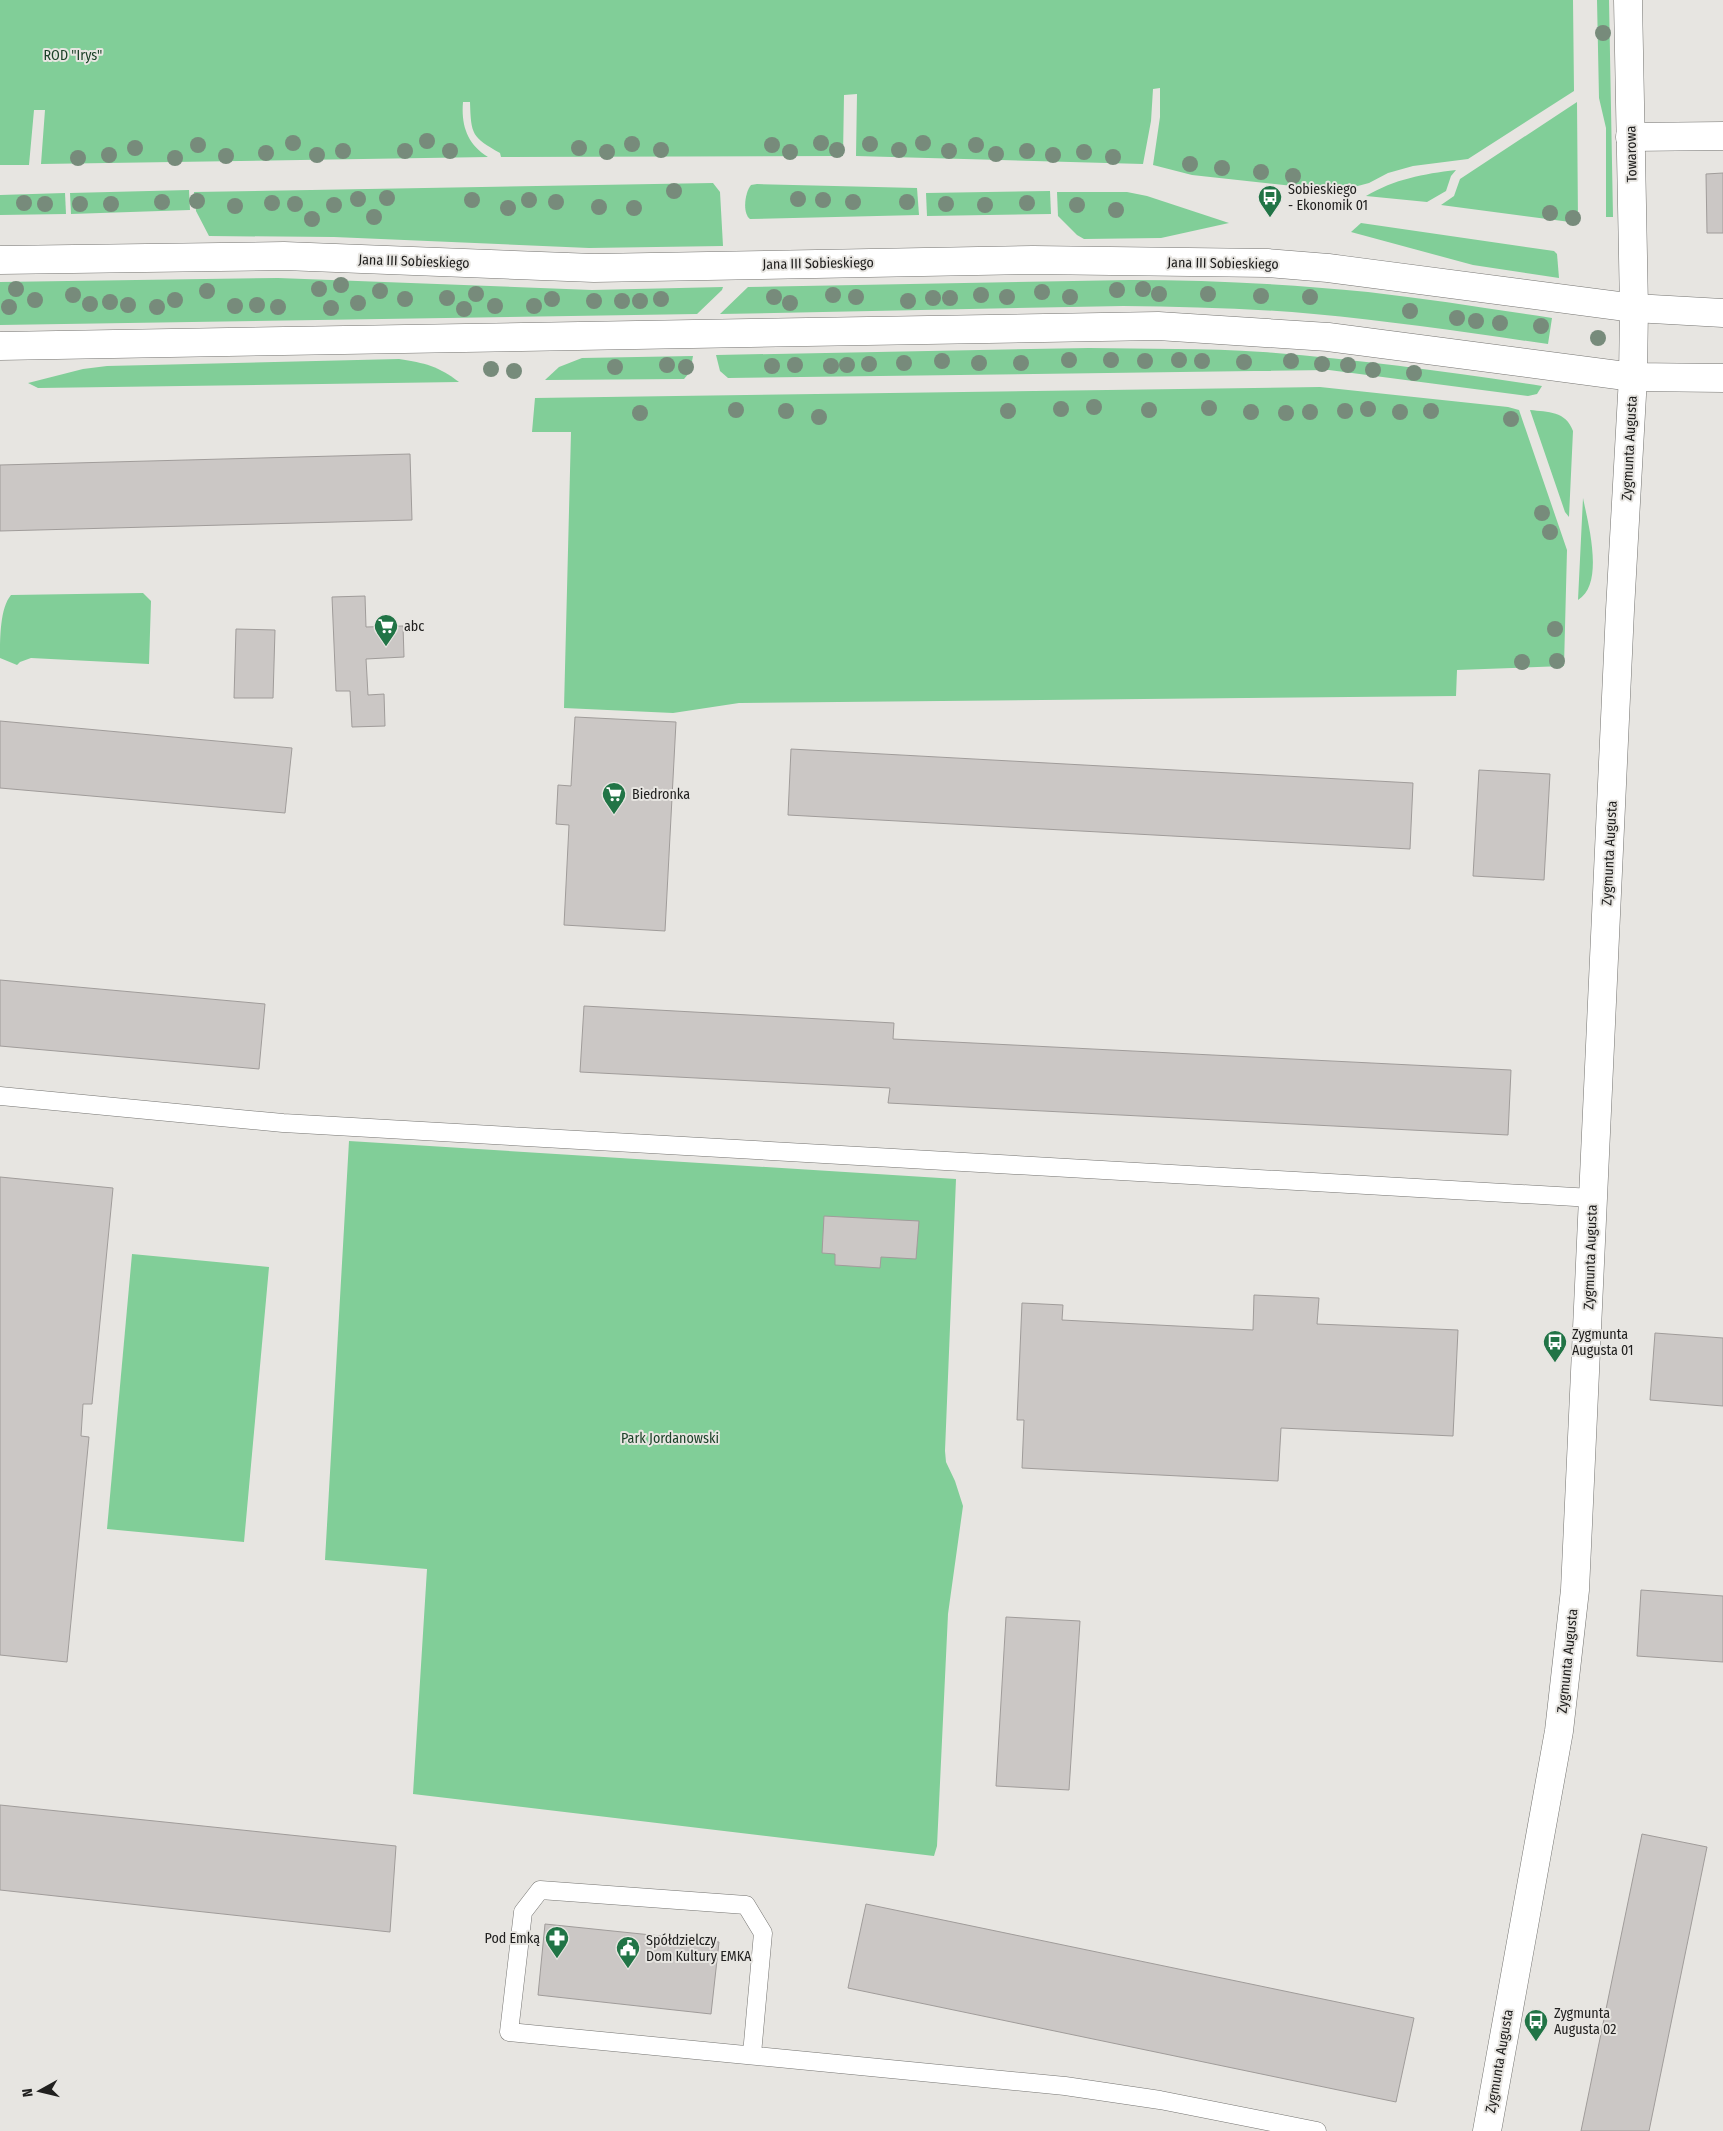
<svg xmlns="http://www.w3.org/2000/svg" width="1723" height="2131" font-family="'Fira Sans Condensed',sans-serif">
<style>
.green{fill:#81ce98}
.building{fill:#cbc7c5;stroke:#a09c9a}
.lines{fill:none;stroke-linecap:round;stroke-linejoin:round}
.lane-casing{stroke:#757471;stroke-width:19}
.street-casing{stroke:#757471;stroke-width:29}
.secondary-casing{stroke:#757471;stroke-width:29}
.lane{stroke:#fff;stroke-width:18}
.street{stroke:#fff;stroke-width:28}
.secondary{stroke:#fff;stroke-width:28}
.tree{fill:#778b7b}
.labels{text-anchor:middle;stroke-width:4;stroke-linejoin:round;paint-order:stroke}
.park-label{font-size:14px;fill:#1b4128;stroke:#e7e5e1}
.street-label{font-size:14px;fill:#21201f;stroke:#e7e5e1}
.poi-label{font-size:14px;fill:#21201f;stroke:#e7e5e1;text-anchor:start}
</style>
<rect width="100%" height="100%" fill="#e7e5e1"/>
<g class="green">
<path d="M0,0H1573L1574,91L1468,159L1413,166L1388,173L1369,183L1339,191L1192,175L1153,165L1160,117V88L1153,89L1151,121L1143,164L856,156L857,94L844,95L843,156L501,157L500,153C472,137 471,135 470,102H463C461,125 467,144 488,157L41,164L45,110H34L29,165H0Z"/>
<polygon points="1597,0 1609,0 1613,217 1606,217 1606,128 1599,98"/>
<polygon points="1577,102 1578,223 1441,205 1454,196 1460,179"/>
<path d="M1456,170L1451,176L1446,191L1427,202L1366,196C1395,179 1423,174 1456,170Z"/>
<polygon points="713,183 720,192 723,246 589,248 334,237 209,236 196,211 194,192"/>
<path d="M757,184L917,188L919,215L750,219C742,213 745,192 751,185Z"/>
<polygon points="189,190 190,210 71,214 70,193"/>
<polygon points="1050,191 1051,214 927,216 926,193"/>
<polygon points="1057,192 1127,192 1147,196 1229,223 1161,238 1084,239 1077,235 1058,216"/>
<polygon points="65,193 66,214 0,215 0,195"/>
<polygon points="1361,223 1554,251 1557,254 1559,278 1473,265 1351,232"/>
<polygon points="278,278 592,290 723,287 722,290 697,314 0,325 0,282"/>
<path d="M1130,280C1210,280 1289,284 1368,292C1430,299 1491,309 1552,318L1548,344C1470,333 1392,321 1314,314C1250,308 1187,307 1123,306L720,314L748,287Z"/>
<path d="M1089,348C1147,349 1205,348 1263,352C1357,359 1449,372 1542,386L1537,394L1528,396L1329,370L728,378L720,371L716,355Z"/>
<polygon points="693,356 690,372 684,379 545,380 559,367 582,358"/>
<path d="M399,359C425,363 438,366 459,382L38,388L28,383L83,369L107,366Z"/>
<polygon points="1320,387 1508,407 1519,410 1567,550 1564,666 1457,670 1456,696 739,703 673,713 564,708 571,432 532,432 535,398"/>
<path d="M1530,410C1548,412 1566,411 1573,431L1569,517L1565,512Z"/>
<path d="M1583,498C1588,523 1605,584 1578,600Z"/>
<path d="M143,593L151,601L149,664L31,658L20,662L17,665L0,658C0,638 0,608 11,595Z"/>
<polygon points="349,1141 956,1179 945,1451 946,1462 955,1481 963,1506 948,1614 937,1846 934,1856 413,1794 427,1569 325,1560"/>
<polygon points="132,1254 269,1267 244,1542 107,1529"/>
</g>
<g class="building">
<polygon points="1723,173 1723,233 1707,233 1706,174"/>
<polygon points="410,454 412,520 0,531 0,465"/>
<polygon points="365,596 366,627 403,626 404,657 366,659 368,695 384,694 385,726 352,727 350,691 336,691 332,597"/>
<polygon points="236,629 275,630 273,698 234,698"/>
<polygon points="575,717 676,722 665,931 564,925 569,825 556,824 558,785 571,786"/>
<polygon points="0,721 292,748 285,813 0,788"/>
<polygon points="791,749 1413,783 1410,849 788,815"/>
<polygon points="1479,770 1550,774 1544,880 1473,876"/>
<polygon points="0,980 265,1004 259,1069 0,1046"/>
<polygon points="584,1006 894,1023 893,1039 1511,1070 1508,1135 888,1103 890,1088 580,1072"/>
<polygon points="0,1177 113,1188 92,1404 83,1404 81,1436 89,1437 67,1662 0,1655"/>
<polygon points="824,1216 919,1221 916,1259 881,1257 880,1268 835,1265 835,1254 822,1253"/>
<polygon points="1254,1295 1319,1298 1317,1324 1458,1330 1453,1436 1281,1428 1278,1481 1022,1468 1024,1420 1017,1420 1022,1303 1063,1305 1062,1320 1253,1330"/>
<polygon points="1655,1333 1723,1338 1723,1406 1650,1400"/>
<polygon points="1641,1590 1723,1596 1723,1662 1637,1656"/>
<polygon points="1006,1617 1080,1621 1069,1790 996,1786"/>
<polygon points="0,1805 396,1846 390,1932 0,1890"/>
<polygon points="1642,1834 1707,1847 1649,2131 1581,2131"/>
<polygon points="866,1904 1414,2018 1396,2102 848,1988"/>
<polygon points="545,1924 719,1942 711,2014 538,1995"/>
</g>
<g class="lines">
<g class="lane-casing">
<g id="lane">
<polyline points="0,1096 283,1123 1592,1198"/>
<polyline points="752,2054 763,1933 746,1905 540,1890 523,1912 509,2032 1065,2086 1160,2100 1317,2131"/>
</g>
</g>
<g class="street-casing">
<g id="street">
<polyline points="1630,137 1723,136"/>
<polyline points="1487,2131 1559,1731 1575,1590 1620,610 1633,377 1634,308 1628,0"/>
</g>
</g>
<g class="secondary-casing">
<g id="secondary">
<polyline points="0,260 284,256 594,268 1033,260 1267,263 1328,268 1634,308 1723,313"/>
<polyline points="0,346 1158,326 1328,337 1633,377 1723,378"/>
</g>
</g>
<use href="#lane" class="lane"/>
<use href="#street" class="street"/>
<use href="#secondary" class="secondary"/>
</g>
<g class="tree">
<circle cx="1603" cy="33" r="8"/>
<circle cx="427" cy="141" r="8"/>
<circle cx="293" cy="143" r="8"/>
<circle cx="821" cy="143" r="8"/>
<circle cx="923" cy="143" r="8"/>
<circle cx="632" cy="144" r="8"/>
<circle cx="870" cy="144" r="8"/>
<circle cx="198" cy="145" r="8"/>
<circle cx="772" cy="145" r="8"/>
<circle cx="976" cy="145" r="8"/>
<circle cx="135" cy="148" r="8"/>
<circle cx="579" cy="148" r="8"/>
<circle cx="661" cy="150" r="8"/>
<circle cx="837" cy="150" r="8"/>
<circle cx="899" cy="150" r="8"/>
<circle cx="343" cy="151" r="8"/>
<circle cx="405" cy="151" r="8"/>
<circle cx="450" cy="151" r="8"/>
<circle cx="949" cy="151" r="8"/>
<circle cx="1027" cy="151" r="8"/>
<circle cx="607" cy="152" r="8"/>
<circle cx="790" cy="152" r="8"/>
<circle cx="1084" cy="152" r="8"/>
<circle cx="266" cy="153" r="8"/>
<circle cx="996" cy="154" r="8"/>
<circle cx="109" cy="155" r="8"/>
<circle cx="317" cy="155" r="8"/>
<circle cx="1053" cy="155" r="8"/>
<circle cx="226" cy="156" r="8"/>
<circle cx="1113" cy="157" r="8"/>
<circle cx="78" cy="158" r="8"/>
<circle cx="175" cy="158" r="8"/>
<circle cx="1190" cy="164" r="8"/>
<circle cx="1222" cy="168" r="8"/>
<circle cx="1261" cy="172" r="8"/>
<circle cx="1293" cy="176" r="8"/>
<circle cx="674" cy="191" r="8"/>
<circle cx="387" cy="198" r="8"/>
<circle cx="358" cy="199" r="8"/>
<circle cx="798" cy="199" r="8"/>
<circle cx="472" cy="200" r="8"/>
<circle cx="529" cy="200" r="8"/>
<circle cx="823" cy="200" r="8"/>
<circle cx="197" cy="201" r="8"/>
<circle cx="162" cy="202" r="8"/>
<circle cx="556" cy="202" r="8"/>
<circle cx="853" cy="202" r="8"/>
<circle cx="907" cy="202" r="8"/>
<circle cx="24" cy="203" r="8"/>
<circle cx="272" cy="203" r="8"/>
<circle cx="1027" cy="203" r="8"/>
<circle cx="45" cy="204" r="8"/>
<circle cx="80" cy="204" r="8"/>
<circle cx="111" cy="204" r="8"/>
<circle cx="295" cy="204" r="8"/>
<circle cx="946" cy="204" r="8"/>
<circle cx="334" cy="205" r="8"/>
<circle cx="985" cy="205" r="8"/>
<circle cx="1077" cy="205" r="8"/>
<circle cx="235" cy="206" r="8"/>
<circle cx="599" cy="207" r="8"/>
<circle cx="508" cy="208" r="8"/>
<circle cx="634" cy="208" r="8"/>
<circle cx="1116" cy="210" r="8"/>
<circle cx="1550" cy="213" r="8"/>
<circle cx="374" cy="217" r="8"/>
<circle cx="1573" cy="218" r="8"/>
<circle cx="312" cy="219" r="8"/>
<circle cx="341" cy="285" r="8"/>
<circle cx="16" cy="289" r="8"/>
<circle cx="319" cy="289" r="8"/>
<circle cx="1143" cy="289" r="8"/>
<circle cx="1117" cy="290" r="8"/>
<circle cx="207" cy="291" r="8"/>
<circle cx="380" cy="291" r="8"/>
<circle cx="1042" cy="292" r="8"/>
<circle cx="476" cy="294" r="8"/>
<circle cx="1159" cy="294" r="8"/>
<circle cx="1208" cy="294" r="8"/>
<circle cx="73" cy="295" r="8"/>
<circle cx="833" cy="295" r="8"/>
<circle cx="981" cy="295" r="8"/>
<circle cx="1261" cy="296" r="8"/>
<circle cx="774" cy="297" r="8"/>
<circle cx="856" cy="297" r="8"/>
<circle cx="1007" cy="297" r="8"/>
<circle cx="1070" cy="297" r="8"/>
<circle cx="1310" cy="297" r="8"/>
<circle cx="447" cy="298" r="8"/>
<circle cx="933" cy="298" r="8"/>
<circle cx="950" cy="298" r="8"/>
<circle cx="405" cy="299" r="8"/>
<circle cx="552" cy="299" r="8"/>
<circle cx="661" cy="299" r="8"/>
<circle cx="35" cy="300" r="8"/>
<circle cx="175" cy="300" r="8"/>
<circle cx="594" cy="301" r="8"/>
<circle cx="622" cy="301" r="8"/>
<circle cx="640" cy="301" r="8"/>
<circle cx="908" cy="301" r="8"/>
<circle cx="110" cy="302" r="8"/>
<circle cx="358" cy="303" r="8"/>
<circle cx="790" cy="303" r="8"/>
<circle cx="90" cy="304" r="8"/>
<circle cx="128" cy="305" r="8"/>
<circle cx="257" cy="305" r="8"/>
<circle cx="235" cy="306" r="8"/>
<circle cx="495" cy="306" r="8"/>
<circle cx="534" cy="306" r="8"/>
<circle cx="9" cy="307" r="8"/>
<circle cx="157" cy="307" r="8"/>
<circle cx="278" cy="307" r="8"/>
<circle cx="331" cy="308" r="8"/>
<circle cx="464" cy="309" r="8"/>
<circle cx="1410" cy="311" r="8"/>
<circle cx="1457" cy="318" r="8"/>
<circle cx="1476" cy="321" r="8"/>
<circle cx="1500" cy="323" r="8"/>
<circle cx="1541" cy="326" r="8"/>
<circle cx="1598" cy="338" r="8"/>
<circle cx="1069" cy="360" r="8"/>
<circle cx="1111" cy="360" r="8"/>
<circle cx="1179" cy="360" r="8"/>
<circle cx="942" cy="361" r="8"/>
<circle cx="1145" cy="361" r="8"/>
<circle cx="1202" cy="361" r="8"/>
<circle cx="1291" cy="361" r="8"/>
<circle cx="1244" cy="362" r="8"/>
<circle cx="904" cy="363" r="8"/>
<circle cx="979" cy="363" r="8"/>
<circle cx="1021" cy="363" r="8"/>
<circle cx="869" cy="364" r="8"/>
<circle cx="1322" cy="364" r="8"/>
<circle cx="667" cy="365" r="8"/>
<circle cx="795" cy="365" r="8"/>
<circle cx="847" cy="365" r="8"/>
<circle cx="1348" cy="365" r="8"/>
<circle cx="772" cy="366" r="8"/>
<circle cx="831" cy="366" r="8"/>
<circle cx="615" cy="367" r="8"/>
<circle cx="686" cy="367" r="8"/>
<circle cx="491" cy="369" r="8"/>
<circle cx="1373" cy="370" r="8"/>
<circle cx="514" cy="371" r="8"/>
<circle cx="1414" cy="373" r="8"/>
<circle cx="1094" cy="407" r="8"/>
<circle cx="1209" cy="408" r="8"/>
<circle cx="1061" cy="409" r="8"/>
<circle cx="1368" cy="409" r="8"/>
<circle cx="736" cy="410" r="8"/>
<circle cx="1149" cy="410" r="8"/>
<circle cx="786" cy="411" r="8"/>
<circle cx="1008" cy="411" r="8"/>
<circle cx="1345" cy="411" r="8"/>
<circle cx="1431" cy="411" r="8"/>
<circle cx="1251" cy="412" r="8"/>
<circle cx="1310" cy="412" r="8"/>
<circle cx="1400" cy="412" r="8"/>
<circle cx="640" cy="413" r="8"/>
<circle cx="1286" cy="413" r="8"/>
<circle cx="819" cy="417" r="8"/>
<circle cx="1511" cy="419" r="8"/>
<circle cx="1542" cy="513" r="8"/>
<circle cx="1550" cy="532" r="8"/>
<circle cx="1555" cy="629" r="8"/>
<circle cx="1557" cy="661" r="8"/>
<circle cx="1522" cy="662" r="8"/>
</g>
<defs>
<g id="bus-pin" transform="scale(1.25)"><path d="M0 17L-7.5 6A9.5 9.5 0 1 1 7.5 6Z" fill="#217446" stroke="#e7e5e1"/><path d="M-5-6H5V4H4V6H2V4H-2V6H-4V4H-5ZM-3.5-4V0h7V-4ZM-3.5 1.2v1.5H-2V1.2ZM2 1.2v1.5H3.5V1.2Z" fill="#fff"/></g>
<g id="supermarket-pin" transform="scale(1.25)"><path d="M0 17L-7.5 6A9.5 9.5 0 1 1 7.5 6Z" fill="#217446" stroke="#e7e5e1"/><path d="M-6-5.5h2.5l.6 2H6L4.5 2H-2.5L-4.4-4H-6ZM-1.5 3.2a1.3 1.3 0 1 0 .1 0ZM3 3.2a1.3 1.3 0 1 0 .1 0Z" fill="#fff"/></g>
<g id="pharmacy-pin" transform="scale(1.25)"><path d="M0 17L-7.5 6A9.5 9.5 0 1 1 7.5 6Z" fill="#217446" stroke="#e7e5e1"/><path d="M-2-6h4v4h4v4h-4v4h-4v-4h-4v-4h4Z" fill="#fff"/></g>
<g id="civic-pin" transform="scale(1.25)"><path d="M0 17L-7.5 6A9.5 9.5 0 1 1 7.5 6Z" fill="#217446" stroke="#e7e5e1"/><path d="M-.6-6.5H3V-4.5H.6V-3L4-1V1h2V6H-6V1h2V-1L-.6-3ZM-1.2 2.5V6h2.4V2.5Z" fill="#fff"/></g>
</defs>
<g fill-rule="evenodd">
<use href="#bus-pin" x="1270" y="197"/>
<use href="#supermarket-pin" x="386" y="626"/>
<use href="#supermarket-pin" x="614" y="794"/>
<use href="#bus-pin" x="1555" y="1342"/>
<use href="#pharmacy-pin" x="557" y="1938"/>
<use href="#civic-pin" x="628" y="1948"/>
<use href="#bus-pin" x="1536" y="2021"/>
</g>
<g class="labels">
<g class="park-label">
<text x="73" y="60">ROD "Irys"</text>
<text x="670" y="1443">Park Jordanowski</text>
</g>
<g class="street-label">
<text transform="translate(1631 154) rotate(-91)" y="5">Towarowa</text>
<text transform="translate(414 261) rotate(2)" y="5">Jana III Sobieskiego</text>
<text transform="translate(818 263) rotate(-1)" y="5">Jana III Sobieskiego</text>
<text transform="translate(1223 263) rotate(1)" y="5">Jana III Sobieskiego</text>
<text transform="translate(1629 448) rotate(-87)" y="5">Zygmunta Augusta</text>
<text transform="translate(1609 853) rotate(-87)" y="5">Zygmunta Augusta</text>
<text transform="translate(1590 1257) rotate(-88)" y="5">Zygmunta Augusta</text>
<text transform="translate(1567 1661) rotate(-84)" y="5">Zygmunta Augusta</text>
<text transform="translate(1499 2061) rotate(-80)" y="5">Zygmunta Augusta</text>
</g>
<g class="poi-label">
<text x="1288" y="194">Sobieskiego<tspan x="1288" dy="16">- Ekonomik 01</tspan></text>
<text x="404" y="631">abc</text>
<text x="632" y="799">Biedronka</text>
<text x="1572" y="1339">Zygmunta<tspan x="1572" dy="16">Augusta 01</tspan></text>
<text x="540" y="1943" text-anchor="end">Pod Emką</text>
<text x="646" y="1945">Spółdzielczy<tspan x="646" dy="16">Dom Kultury EMKA</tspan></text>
<text x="1554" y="2018">Zygmunta<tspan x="1554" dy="16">Augusta 02</tspan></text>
</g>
</g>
<g transform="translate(40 2091) rotate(262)" stroke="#e7e5e1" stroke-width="4" paint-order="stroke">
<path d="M0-4L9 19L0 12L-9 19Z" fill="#21201f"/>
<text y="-8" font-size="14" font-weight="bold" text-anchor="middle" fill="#21201f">N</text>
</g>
</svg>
